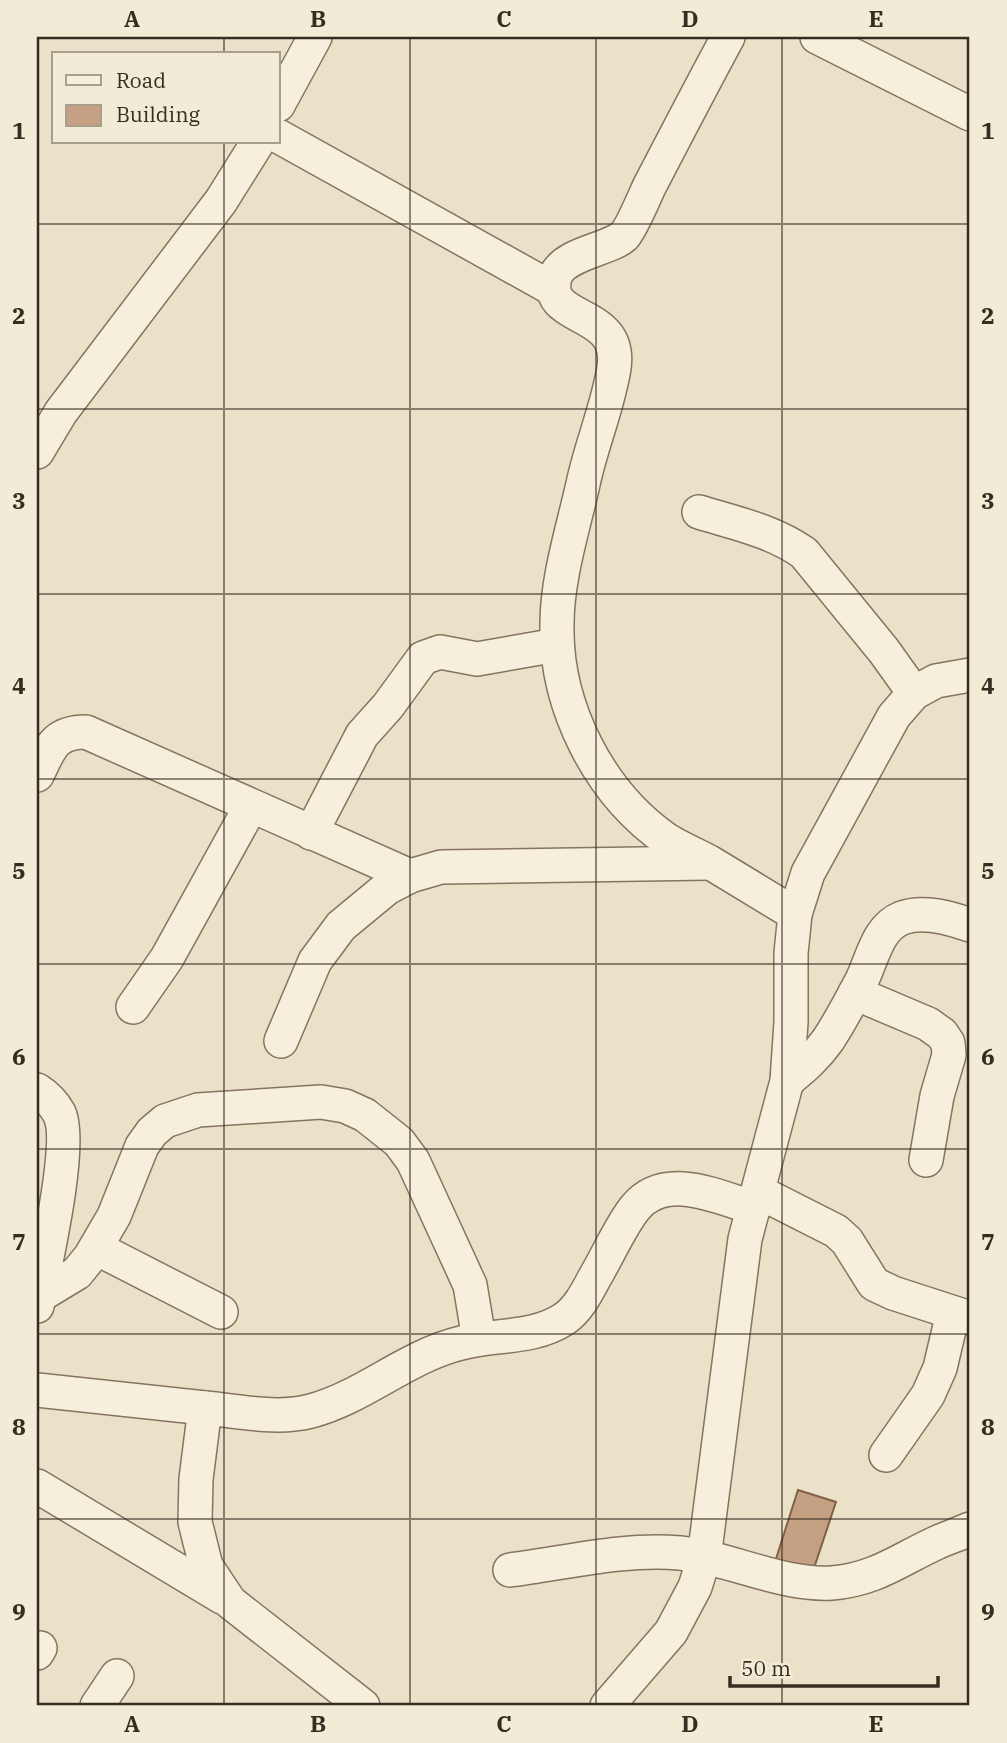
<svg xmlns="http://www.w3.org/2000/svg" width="1007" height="1743" font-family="'IBM Plex Serif',serif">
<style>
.building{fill:#c5a082;stroke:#826047;stroke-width:2}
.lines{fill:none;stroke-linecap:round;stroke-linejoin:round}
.minor-casing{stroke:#85745f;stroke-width:36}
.minor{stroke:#f6efdb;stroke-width:33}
.grid{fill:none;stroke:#372c21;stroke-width:2;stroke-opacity:0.55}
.neatline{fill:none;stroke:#372c21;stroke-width:2.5}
.grid-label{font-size:23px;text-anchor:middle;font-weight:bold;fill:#372c21}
</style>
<rect width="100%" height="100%" fill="#eae1c8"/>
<polygon class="building" points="798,1490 836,1502 811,1577 774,1565"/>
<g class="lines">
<g class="minor-casing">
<g id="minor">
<path d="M728,37C701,87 675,137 649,187C644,198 631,229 624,236C609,250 563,253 555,277C542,324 623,307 614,368C608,406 591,446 583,484C573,529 557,578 557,624C555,706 599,793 667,840C681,849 697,855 711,863C739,880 767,897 795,914"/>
<polyline points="817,37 970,114"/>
<polyline points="278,105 315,37"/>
<polyline points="278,136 553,289"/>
<polyline points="37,452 61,412 221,201 258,142"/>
<path d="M699,512C735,523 773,531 804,553L884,651L914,693"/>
<path d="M37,775C50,749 53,732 86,732L410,876"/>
<polyline points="311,833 362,735 388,706 423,658 440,652 477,659 557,645"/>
<polyline points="855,993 928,1024 942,1034 948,1043 949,1055 937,1096 926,1160"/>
<polyline points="133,1007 167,958 251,806"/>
<polyline points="281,1041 315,961 341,926 387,888 410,876 441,867 708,863"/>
<path d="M787,1081C803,1068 816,1057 828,1040C840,1022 850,1003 860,984C872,962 876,928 902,918C923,910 950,918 970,925"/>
<path d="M37,1090C45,1095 54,1104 59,1113C74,1141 44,1270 37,1306"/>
<polyline points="759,1192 836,1231 847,1241 874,1284 893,1293 970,1318"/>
<polyline points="96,1248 221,1312"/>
<polyline points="39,1296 77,1273 90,1257 114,1216 142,1146 152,1132 165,1121 198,1110 321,1102 345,1106 365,1115 399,1142 413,1161 470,1285 479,1339"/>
<polyline points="37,1390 205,1408 196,1479 195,1522 206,1566 230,1602 363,1706"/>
<path d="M205,1408C239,1411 277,1420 311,1411C364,1397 407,1356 461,1343C495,1334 534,1339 564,1319C578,1310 587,1292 595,1277C607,1257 621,1225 635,1208C665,1171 718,1197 754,1208"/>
<polyline points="886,1455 928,1395 940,1368 953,1313"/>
<polyline points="37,1486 222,1597"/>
<path d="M510,1570C565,1563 624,1548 680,1553C730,1558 782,1586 832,1583C874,1580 899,1560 936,1543C947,1538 959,1534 970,1529"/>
<polyline points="37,1653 40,1648"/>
<polyline points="97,1706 117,1676"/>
<polyline points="607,1706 671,1632 695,1587 704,1558 745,1239 787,1081 791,1022 791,953 795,914 808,873 894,716 914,693 936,681 970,675"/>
</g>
</g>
<use href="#minor" class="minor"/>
</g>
<path class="grid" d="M224,37V54M410,37V1706M596,37V1706M782,37V1706M224,142V1706M37,224H970M37,409H970M37,594H970M37,779H970M37,964H970M37,1149H970M37,1334H970M37,1519H970"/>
<rect width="1007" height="1743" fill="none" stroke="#f2ecd7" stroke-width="77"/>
<rect x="52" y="52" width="228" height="91" fill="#f2ecd7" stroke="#a79f8e" stroke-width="2"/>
<rect x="66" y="75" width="35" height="10" fill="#f6efdb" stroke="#a79f8e" stroke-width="2"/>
<text x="116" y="88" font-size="21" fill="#372c21">Road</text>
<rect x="66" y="105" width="35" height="21" fill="#c5a082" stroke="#a79f8e" stroke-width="2"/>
<text x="116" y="122" font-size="21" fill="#372c21">Building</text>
<path d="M730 1676v10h208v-10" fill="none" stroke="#372c21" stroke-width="3.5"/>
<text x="741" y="1676" font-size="21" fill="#372c21" stroke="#f2ecd7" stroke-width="5" paint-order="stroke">50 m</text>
<rect x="38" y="38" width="930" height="1666" class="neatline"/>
<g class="grid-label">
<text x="132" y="27">A</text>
<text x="318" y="27">B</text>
<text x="504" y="27">C</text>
<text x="690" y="27">D</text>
<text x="876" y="27">E</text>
<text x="19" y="139">1</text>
<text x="988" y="139">1</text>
<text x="19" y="324">2</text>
<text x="988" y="324">2</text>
<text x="19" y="509">3</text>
<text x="988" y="509">3</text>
<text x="19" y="694">4</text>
<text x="988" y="694">4</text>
<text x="19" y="879">5</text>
<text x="988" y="879">5</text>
<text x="19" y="1065">6</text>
<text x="988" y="1065">6</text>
<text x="19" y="1250">7</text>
<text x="988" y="1250">7</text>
<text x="19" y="1435">8</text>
<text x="988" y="1435">8</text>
<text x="19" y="1620">9</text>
<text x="988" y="1620">9</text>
<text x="132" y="1732">A</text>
<text x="318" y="1732">B</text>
<text x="504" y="1732">C</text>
<text x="690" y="1732">D</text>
<text x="876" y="1732">E</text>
</g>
</svg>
